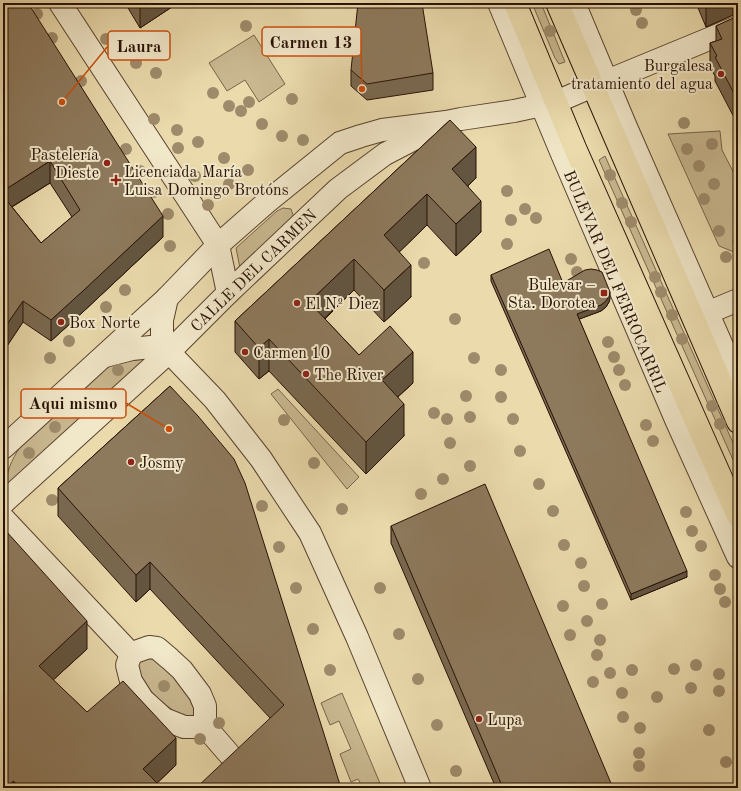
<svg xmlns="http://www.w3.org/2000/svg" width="741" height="791" font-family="'Old Standard TT',serif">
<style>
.green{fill:#c9b890;stroke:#78644a}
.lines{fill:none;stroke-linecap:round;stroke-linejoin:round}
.minor-casing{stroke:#58422f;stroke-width:24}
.major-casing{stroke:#281005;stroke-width:24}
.minor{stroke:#f1e7c9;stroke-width:22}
.major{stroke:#eadaac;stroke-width:22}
.tree{fill:#9e8b6b}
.wall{fill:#79684f;stroke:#281005;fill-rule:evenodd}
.shaded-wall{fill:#635540;stroke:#281005}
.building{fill:#8d795c;stroke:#281005}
.poi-dot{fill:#8f2418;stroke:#f1e7c9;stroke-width:1.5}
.labels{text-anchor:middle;stroke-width:4;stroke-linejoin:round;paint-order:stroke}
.poi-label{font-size:16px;fill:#281005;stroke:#f1e7c9;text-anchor:start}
.street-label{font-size:16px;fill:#281005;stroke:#f1e7c9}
.leader{fill:none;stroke:#cb4e0b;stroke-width:1.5}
.callout-dot{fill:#cb4e0b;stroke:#f1e7c9;stroke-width:1.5}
.callout{fill:#f1e7c9;stroke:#cb4e0b;stroke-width:1.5}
.callout-label{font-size:17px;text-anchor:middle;font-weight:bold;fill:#281005}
</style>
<rect width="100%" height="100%" fill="#eadaac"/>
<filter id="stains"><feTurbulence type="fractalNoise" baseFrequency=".005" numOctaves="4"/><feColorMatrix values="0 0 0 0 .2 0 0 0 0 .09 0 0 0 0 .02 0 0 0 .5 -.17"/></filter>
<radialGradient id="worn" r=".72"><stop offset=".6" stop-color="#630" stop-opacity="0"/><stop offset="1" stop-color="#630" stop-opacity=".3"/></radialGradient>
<g class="green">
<polygon points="532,3 541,3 565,62 559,64 555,58"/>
<polygon points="254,35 285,84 259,102 245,80 227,91 209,63"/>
<polygon points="720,131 722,150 738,181 738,246 733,240 734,252 719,246 668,134"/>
<polygon points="605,156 738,454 738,471 599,160"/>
<polygon points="283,208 291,209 293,215 292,222 240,268 236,248 277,211"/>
<path d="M149,358L7,487C5,472 12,460 20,447L111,364Z"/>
<polygon points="278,389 359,477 347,489 271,394"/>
<path d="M146,658L156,660L173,674L189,698L196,714L192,721C173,713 147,692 138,673C137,670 136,667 136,664Z"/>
<polygon points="342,693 382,788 363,788 358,779 351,782 340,754 351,749 339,721 330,725 321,703"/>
</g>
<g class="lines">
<g class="minor-casing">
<g id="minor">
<polyline points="60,3 218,245 228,293"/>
<polyline points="499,3 562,154 677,422 738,557"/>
<polyline points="574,3 626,127 738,382"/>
<polyline points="167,298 162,320 162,338 169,352 215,400 261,459 310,533 357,637 420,788"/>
<polyline points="695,318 738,300"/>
<polyline points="105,356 132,349 151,347 169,352"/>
<polyline points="3,448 167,298 218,245 267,202 340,143 361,136 382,130 446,122 461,119 514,111 556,102 593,86 607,81 738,27"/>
<polyline points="3,503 169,352 228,293 338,189 385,154 433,129"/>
<polyline points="3,518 131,654"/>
<polygon points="149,647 157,648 170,659 182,670 200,694 205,706 205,720 203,724 199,727 184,727 164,719 143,700 131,681 127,665 131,654 135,652"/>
<polyline points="203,724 229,754"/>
</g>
</g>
<g class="major-casing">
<g id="major">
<polyline points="515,3 575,148 738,516"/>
<polyline points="557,3 738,422"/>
</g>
</g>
<use href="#minor" class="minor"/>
<use href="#major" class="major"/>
</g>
<g class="tree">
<circle cx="636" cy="10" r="6"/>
<circle cx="37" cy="14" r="6"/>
<circle cx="642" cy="23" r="6"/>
<circle cx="246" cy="26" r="6"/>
<circle cx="550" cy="31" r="6"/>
<circle cx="52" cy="38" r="6"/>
<circle cx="106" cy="39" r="6"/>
<circle cx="136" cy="63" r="6"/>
<circle cx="156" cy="73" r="6"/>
<circle cx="81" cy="81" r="6"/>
<circle cx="213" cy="93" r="6"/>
<circle cx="292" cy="99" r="6"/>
<circle cx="249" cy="102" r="6"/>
<circle cx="229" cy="106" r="6"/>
<circle cx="241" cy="111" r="6"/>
<circle cx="154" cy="119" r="6"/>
<circle cx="684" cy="123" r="6"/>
<circle cx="262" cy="124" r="6"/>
<circle cx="177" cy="130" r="6"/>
<circle cx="282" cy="136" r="6"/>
<circle cx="303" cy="140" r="6"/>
<circle cx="198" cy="142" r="6"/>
<circle cx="712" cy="144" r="6"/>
<circle cx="178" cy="148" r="6"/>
<circle cx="126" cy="149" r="6"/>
<circle cx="687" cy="149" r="6"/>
<circle cx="224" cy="158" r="6"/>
<circle cx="699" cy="166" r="6"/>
<circle cx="248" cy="170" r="6"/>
<circle cx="140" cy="171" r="6"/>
<circle cx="610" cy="175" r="6"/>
<circle cx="195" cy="176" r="6"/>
<circle cx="229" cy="184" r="6"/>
<circle cx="714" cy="184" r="6"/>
<circle cx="507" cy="191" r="6"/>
<circle cx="154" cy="192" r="6"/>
<circle cx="704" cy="199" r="6"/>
<circle cx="622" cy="203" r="6"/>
<circle cx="208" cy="205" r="6"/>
<circle cx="525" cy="209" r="6"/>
<circle cx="168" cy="214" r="6"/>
<circle cx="536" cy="218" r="6"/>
<circle cx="511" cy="220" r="6"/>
<circle cx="631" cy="222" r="6"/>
<circle cx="719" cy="231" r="6"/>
<circle cx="507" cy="244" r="6"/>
<circle cx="170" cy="246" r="6"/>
<circle cx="726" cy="257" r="6"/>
<circle cx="571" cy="259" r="6"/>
<circle cx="424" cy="263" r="6"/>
<circle cx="577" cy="272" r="6"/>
<circle cx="655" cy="277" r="6"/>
<circle cx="125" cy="290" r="6"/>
<circle cx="661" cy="292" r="6"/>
<circle cx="106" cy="307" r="6"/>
<circle cx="672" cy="315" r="6"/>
<circle cx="455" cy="319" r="6"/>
<circle cx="88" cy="324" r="6"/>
<circle cx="682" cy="339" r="6"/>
<circle cx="69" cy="341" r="6"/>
<circle cx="608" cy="342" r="6"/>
<circle cx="614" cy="357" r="6"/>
<circle cx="50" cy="358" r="6"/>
<circle cx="474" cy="358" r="6"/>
<circle cx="118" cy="370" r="6"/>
<circle cx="501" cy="370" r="6"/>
<circle cx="619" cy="370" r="6"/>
<circle cx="625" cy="385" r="6"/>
<circle cx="466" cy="396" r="6"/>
<circle cx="501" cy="397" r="6"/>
<circle cx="712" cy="406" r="6"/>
<circle cx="434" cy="413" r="6"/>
<circle cx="470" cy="417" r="6"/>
<circle cx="447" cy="419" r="6"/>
<circle cx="513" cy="419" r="6"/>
<circle cx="284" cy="420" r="6"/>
<circle cx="720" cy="424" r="6"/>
<circle cx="646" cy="425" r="6"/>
<circle cx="55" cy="427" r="6"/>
<circle cx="653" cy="441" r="6"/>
<circle cx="450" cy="443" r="6"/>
<circle cx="520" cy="451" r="6"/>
<circle cx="29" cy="453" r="6"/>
<circle cx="314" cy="463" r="6"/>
<circle cx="470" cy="466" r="6"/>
<circle cx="443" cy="479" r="6"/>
<circle cx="539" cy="484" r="6"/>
<circle cx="421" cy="494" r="6"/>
<circle cx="52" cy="500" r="6"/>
<circle cx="262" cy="506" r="6"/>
<circle cx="342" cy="509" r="6"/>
<circle cx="553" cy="511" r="6"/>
<circle cx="686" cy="512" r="6"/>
<circle cx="692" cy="531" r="6"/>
<circle cx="564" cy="545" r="6"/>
<circle cx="701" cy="546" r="6"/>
<circle cx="279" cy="547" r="6"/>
<circle cx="581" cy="563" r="6"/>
<circle cx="715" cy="575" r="6"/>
<circle cx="584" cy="586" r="6"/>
<circle cx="296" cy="588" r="6"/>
<circle cx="380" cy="588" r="6"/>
<circle cx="720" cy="589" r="6"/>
<circle cx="725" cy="602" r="6"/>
<circle cx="602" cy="604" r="6"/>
<circle cx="563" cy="606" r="6"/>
<circle cx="587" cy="621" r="6"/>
<circle cx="313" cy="629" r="6"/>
<circle cx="399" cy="634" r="6"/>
<circle cx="570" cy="635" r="6"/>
<circle cx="600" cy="640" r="6"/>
<circle cx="597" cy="655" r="6"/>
<circle cx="696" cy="665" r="6"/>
<circle cx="674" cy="669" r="6"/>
<circle cx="330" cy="670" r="6"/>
<circle cx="632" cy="670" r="6"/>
<circle cx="610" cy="673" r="6"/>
<circle cx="719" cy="674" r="6"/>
<circle cx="418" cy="679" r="6"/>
<circle cx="593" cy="682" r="6"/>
<circle cx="164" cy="686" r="6"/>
<circle cx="691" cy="688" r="6"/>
<circle cx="719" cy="691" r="6"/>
<circle cx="622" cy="693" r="6"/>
<circle cx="657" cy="697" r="6"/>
<circle cx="623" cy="717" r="6"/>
<circle cx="219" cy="723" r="6"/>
<circle cx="437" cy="725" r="6"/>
<circle cx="640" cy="728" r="6"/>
<circle cx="709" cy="730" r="6"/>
<circle cx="200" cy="739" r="6"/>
<circle cx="639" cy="753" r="6"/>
<circle cx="726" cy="762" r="6"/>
<circle cx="639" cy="766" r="6"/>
<circle cx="456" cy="771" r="6"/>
</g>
<g class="wall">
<path d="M3,3L163,237L84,311L51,341L23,322L3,352ZM50,183L72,217L41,243L12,207Z"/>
<polygon points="125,3 178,3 140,28"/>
<polygon points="696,3 738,3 738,15 733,15 706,27"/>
<polygon points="738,16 738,125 715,81 715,76 710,67 710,43 716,41 716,26"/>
<polygon points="351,70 433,73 433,90 367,100 351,86"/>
<polygon points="450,120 476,178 468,186 481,232 456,256 427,225 399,252 411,297 384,322 354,290 325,319 359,355 413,383 398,397 404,436 366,474 269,371 259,379 235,352 235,321"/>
<polygon points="491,275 563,283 610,298 609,302 606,307 601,311 579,319 687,577 631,600 491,281"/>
<polygon points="170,386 341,788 270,718 150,589 136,602 58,516 58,488"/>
<polygon points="391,526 613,788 496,788 391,543"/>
<polygon points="3,534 87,649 53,680 87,712 176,765 157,783 162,788 3,788"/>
</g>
<g class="shaded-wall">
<polygon points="149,3 178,3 140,28 140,8"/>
<polygon points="706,3 733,3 733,15 706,27"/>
<polygon points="476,147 476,178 452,201 452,169"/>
<polygon points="50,161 50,183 3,212 3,191"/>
<polygon points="427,194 427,225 384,267 384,235"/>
<polygon points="481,201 481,232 456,256 456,224"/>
<polygon points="163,216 163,237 84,311 51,341 51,320"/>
<polygon points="354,259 354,290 309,333 309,302"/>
<polygon points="411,265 411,297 384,322 384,290"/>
<polygon points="610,292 610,298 609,302 606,307 601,311 577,320 577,314"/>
<polygon points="23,301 23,322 3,352 3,330"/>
<polygon points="269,339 269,371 259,379 259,348"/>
<polygon points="413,352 413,383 382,411 382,380"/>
<polygon points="404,404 404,436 366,474 366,442"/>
<polygon points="150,562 150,589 136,602 136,575"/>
<polygon points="687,571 687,577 631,600 631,594"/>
<polygon points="87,621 87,649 39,693 39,666"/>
<polygon points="176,738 176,765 152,788 143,769"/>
<polygon points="13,781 13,788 9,788"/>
</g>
<g class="building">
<polygon points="3,3 28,3 163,216 84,290 51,320 23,301 3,330 3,196 41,243 80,210 50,161 3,191"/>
<polygon points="137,3 149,3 140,8"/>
<polygon points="358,3 422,3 433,73 367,84 351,70"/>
<polygon points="738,16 738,101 715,57 717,56 710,43 722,39 716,26"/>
<polygon points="450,120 476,147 452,169 481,201 456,224 427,194 384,235 411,265 384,290 354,259 309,302 359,355 390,326 413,352 382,380 404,404 366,442 269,339 259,348 235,321"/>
<polygon points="549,249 563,283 585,270 591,269 597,270 602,272 610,292 609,296 606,301 601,305 577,314 687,571 631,594 491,275"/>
<polygon points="170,386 198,416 234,459 245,483 341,788 196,788 284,705 150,562 136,575 58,488"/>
<polygon points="485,484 613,788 503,788 391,526"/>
<polygon points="6,531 87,621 39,666 87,712 123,681 176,738 143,769 162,788 23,788 13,781 9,788 3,788 3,534"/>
</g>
<g class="poi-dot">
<circle cx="721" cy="74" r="4"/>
<circle cx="107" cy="163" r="4"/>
<path d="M114 174h4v4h4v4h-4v4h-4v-4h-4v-4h4z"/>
<rect x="600" y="289" width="8" height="8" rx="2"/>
<circle cx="297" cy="303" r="4"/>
<circle cx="61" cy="322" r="4"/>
<circle cx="245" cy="352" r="4"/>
<circle cx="306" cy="374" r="4"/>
<circle cx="131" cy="462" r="4"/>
<circle cx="479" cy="719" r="4"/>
</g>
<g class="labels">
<g class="poi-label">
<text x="713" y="71" text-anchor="end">Burgalesa<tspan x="713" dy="18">tratamiento del agua</tspan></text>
<text x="99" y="160" text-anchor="end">Pastelería<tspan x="99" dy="18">Dieste</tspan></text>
<text x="124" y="177">Licenciada María<tspan x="124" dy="18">Luisa Domingo Brotóns</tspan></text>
<text x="596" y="290" text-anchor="end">Bulevar –<tspan x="596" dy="18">Sta. Dorotea</tspan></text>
<text x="305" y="309">El Nº Diez</text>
<text x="69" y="328">Box Norte</text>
<text x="253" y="358">Carmen 10</text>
<text x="314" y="380">The River</text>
<text x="139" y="468">Josmy</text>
<text x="487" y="725">Lupa</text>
</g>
<g class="street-label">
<text transform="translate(253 270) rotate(-44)" y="6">CALLE DEL CARMEN</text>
<text transform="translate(616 281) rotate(67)" y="6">BULEVAR DEL FERROCARRIL</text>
</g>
</g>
<path class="leader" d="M362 89L361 42M62 102L108 46M169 429L126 403"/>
<g class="callout-dot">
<circle cx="362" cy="89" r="4"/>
<circle cx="62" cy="102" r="4"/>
<circle cx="169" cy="429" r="4"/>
</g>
<g class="callout">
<rect x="262" y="27" width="99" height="29" rx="4"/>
<rect x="108" y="31" width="62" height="29" rx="4"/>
<rect x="21" y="389" width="105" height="29" rx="4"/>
</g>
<g class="callout-label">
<text x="311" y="48">Carmen 13</text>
<text x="139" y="52">Laura</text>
<text x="73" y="409">Aqui mismo</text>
</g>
<rect width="741" height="791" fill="none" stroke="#eadaac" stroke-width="16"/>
<rect x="4" y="4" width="733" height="783" fill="none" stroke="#281005" stroke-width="2"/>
<rect x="8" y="8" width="725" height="775" fill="none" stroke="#281005"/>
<rect width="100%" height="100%" filter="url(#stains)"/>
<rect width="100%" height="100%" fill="url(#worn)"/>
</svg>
